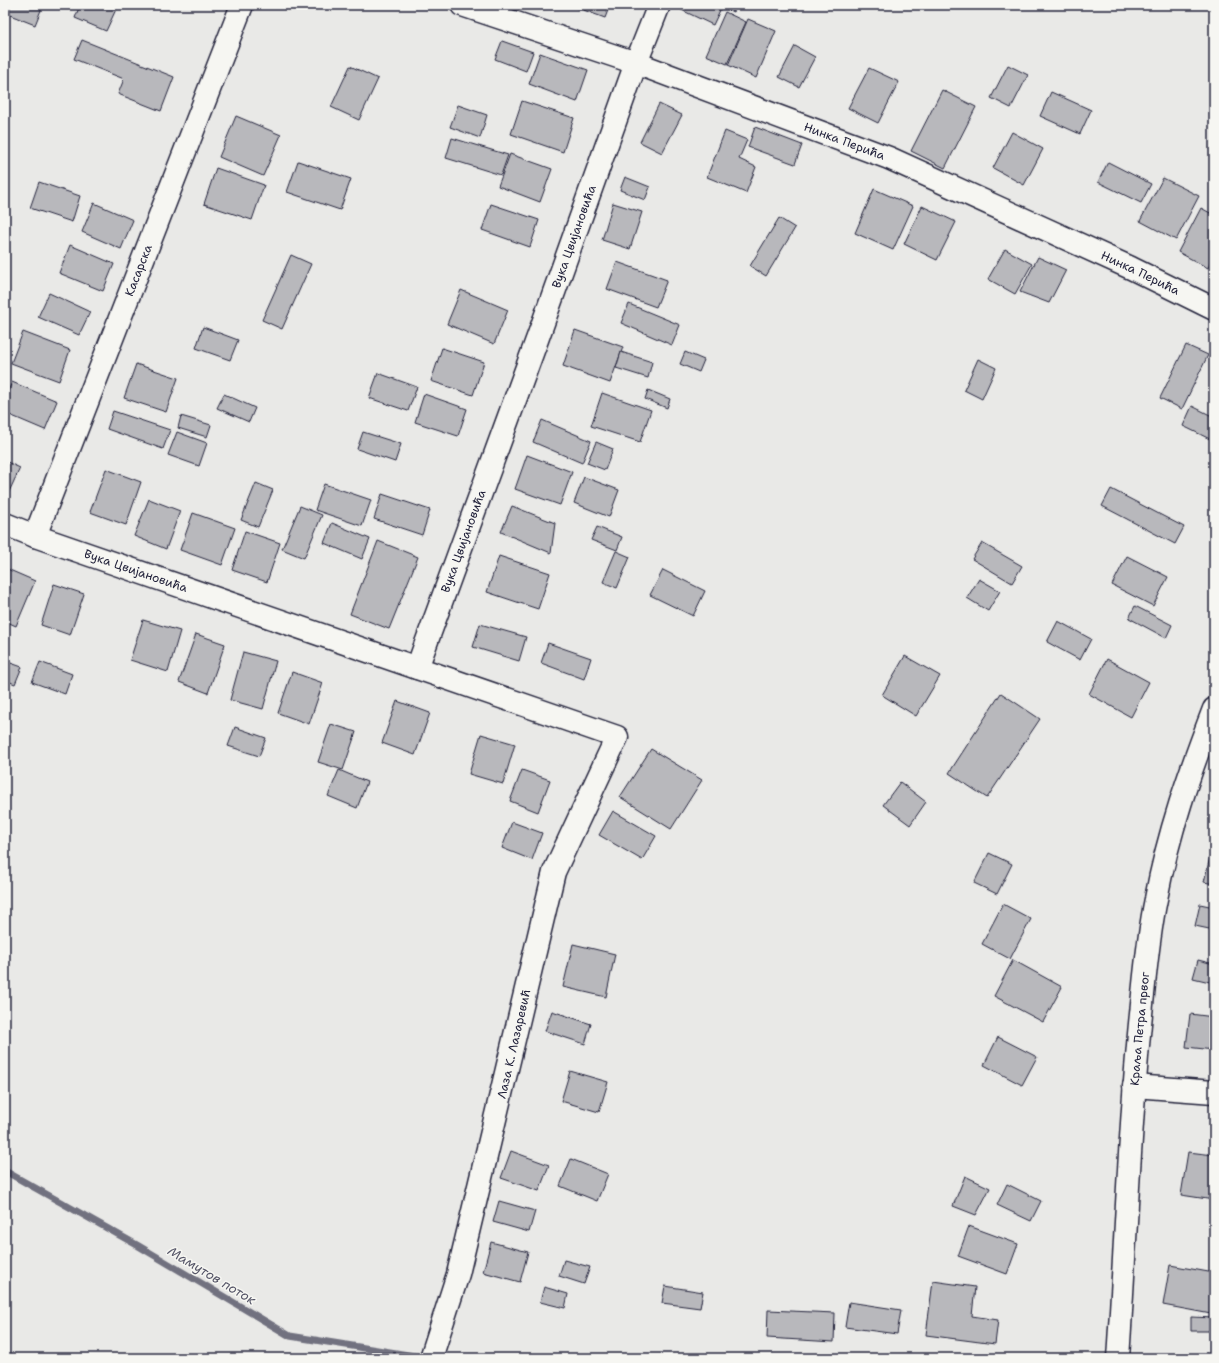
<svg xmlns="http://www.w3.org/2000/svg" width="1219" height="1363" font-family="'Shantell Sans',sans-serif">
<style>
.lines{fill:none;stroke-linecap:round;stroke-linejoin:round}
.stream{stroke:#71717f;stroke-width:7}
.building{fill:#b8b8bc;stroke:#22223b}
.minor-casing{stroke:#22223b;stroke-width:25}
.tertiary-casing{stroke:#22223b;stroke-width:25}
.minor{stroke:#f6f6f2;stroke-width:22}
.tertiary{stroke:#f6f6f2;stroke-width:22}
.labels{text-anchor:middle;stroke-width:3;stroke-linejoin:round;paint-order:stroke}
.street-label{font-size:12px;fill:#22223b;stroke:#f6f6f2}
.water-label{font-size:13px;font-style:italic;fill:#565668;stroke:#f6f6f2}
</style>
<rect width="100%" height="100%" fill="#e9e9e7"/>
<filter id="ink" filterUnits="userSpaceOnUse"><feTurbulence type="fractalNoise" baseFrequency=".025" numOctaves="2"/><feDisplacementMap in="SourceGraphic" scale="8" xChannelSelector="R" yChannelSelector="G"/><feConvolveMatrix kernelMatrix="1 2 1 2 8 2 1 2 1" color-interpolation-filters="sRGB"/></filter>
<g filter="url(#ink)">
<g class="lines">
<g class="stream">
<polyline points="5,1171 137,1245 290,1336 421,1357"/>
<polyline points="1203,1358 1209,1356 1214,1353"/>
</g>
</g>
<g class="building">
<polygon points="5,5 43,5 35,25 5,13"/>
<polygon points="80,5 118,5 106,31 75,18"/>
<polygon points="570,5 610,5 605,18"/>
<polygon points="671,5 714,5 721,8 713,25"/>
<polygon points="717,5 736,5 733,12"/>
<polygon points="725,12 746,22 727,64 706,55"/>
<polygon points="748,19 776,31 756,78 728,65"/>
<polygon points="82,40 174,77 161,111 118,94 124,79 74,59"/>
<polygon points="502,41 533,52 526,71 495,59"/>
<polygon points="795,46 815,57 799,87 779,77"/>
<polygon points="540,53 588,70 577,102 529,84"/>
<polygon points="1008,65 1028,75 1011,108 991,98"/>
<polygon points="350,66 378,79 359,120 331,107"/>
<polygon points="869,68 899,82 878,123 848,108"/>
<polygon points="942,90 976,107 945,168 911,151"/>
<polygon points="1051,92 1091,110 1080,134 1040,116"/>
<polygon points="522,101 574,118 563,152 511,134"/>
<polygon points="659,104 682,115 662,153 640,142"/>
<polygon points="458,105 487,115 480,138 450,127"/>
<polygon points="236,116 281,135 263,176 219,157"/>
<polygon points="755,127 802,145 795,164 748,147"/>
<polygon points="725,131 747,140 739,159 756,167 746,193 707,177"/>
<polygon points="1012,132 1043,149 1024,185 993,168"/>
<polygon points="452,138 508,155 501,175 446,158"/>
<polygon points="510,154 552,169 540,202 498,186"/>
<polygon points="298,161 351,179 340,210 287,192"/>
<polygon points="1108,162 1151,184 1141,203 1098,182"/>
<polygon points="216,168 264,185 252,220 204,204"/>
<polygon points="625,177 650,187 645,200 620,190"/>
<polygon points="1163,178 1199,196 1176,240 1140,221"/>
<polygon points="39,182 80,196 72,222 30,208"/>
<polygon points="874,189 913,206 893,250 855,233"/>
<polygon points="94,203 133,220 121,249 82,232"/>
<polygon points="613,203 642,212 630,249 602,240"/>
<polygon points="491,204 539,220 530,247 482,230"/>
<polygon points="922,206 956,222 937,260 904,244"/>
<polygon points="1201,208 1214,215 1214,255 1208,268 1178,252"/>
<polygon points="779,218 795,228 766,276 750,266"/>
<polygon points="70,245 114,264 103,291 59,273"/>
<polygon points="1005,249 1032,264 1015,294 988,279"/>
<polygon points="291,255 311,264 282,329 262,320"/>
<polygon points="1038,257 1066,270 1049,303 1020,292"/>
<polygon points="617,262 667,280 656,307 607,289"/>
<polygon points="461,290 508,310 494,344 447,324"/>
<polygon points="49,293 90,312 79,335 38,317"/>
<polygon points="629,304 680,325 672,345 621,323"/>
<polygon points="203,327 238,340 230,360 196,348"/>
<polygon points="575,330 623,347 610,383 563,366"/>
<polygon points="23,332 70,350 59,381 11,363"/>
<polygon points="1186,345 1208,355 1182,409 1160,398"/>
<polygon points="442,348 484,362 473,395 431,381"/>
<polygon points="621,352 652,362 648,378 616,368"/>
<polygon points="685,352 704,360 699,372 680,364"/>
<polygon points="978,359 996,368 982,399 964,390"/>
<polygon points="136,364 178,378 166,412 124,398"/>
<polygon points="378,373 417,387 408,411 369,398"/>
<polygon points="12,382 57,401 45,430 5,413 5,398"/>
<polygon points="648,390 670,399 667,408 645,399"/>
<polygon points="602,393 651,410 640,442 591,426"/>
<polygon points="224,394 255,408 249,422 217,408"/>
<polygon points="424,394 467,409 458,436 415,422"/>
<polygon points="1192,406 1214,417 1214,441 1183,426"/>
<polygon points="113,411 170,430 163,449 107,429"/>
<polygon points="181,416 211,425 207,437 178,428"/>
<polygon points="542,420 591,441 582,463 533,442"/>
<polygon points="177,432 207,443 199,466 168,455"/>
<polygon points="363,432 401,444 395,462 357,449"/>
<polygon points="596,442 613,449 605,470 587,463"/>
<polygon points="527,455 572,472 560,505 515,489"/>
<polygon points="5,461 20,468 7,496 5,496"/>
<polygon points="106,469 141,482 126,525 90,512"/>
<polygon points="584,477 619,490 609,517 574,503"/>
<polygon points="256,483 273,490 258,527 241,520"/>
<polygon points="324,484 371,500 362,526 315,510"/>
<polygon points="1111,489 1184,527 1175,544 1102,506"/>
<polygon points="382,494 430,510 422,535 374,519"/>
<polygon points="149,499 180,511 166,549 134,536"/>
<polygon points="300,506 322,515 304,558 282,549"/>
<polygon points="512,506 555,523 551,553 501,532"/>
<polygon points="193,513 235,528 222,565 180,550"/>
<polygon points="332,523 370,539 362,559 324,543"/>
<polygon points="597,527 622,537 617,550 591,540"/>
<polygon points="245,531 280,543 267,582 232,570"/>
<polygon points="378,541 418,557 389,629 350,614"/>
<polygon points="982,543 1022,566 1012,583 972,559"/>
<polygon points="616,551 630,557 617,588 603,582"/>
<polygon points="499,556 550,573 538,609 487,592"/>
<polygon points="1127,556 1168,577 1153,606 1112,585"/>
<polygon points="5,568 35,581 16,626 5,621"/>
<polygon points="663,570 705,591 693,616 650,595"/>
<polygon points="979,579 1000,591 988,611 967,598"/>
<polygon points="54,584 84,594 70,635 41,625"/>
<polygon points="1135,606 1172,625 1166,638 1129,618"/>
<polygon points="143,620 180,631 168,672 130,660"/>
<polygon points="1058,621 1091,639 1080,660 1047,642"/>
<polygon points="480,624 526,637 519,661 473,647"/>
<polygon points="196,634 225,644 208,693 179,682"/>
<polygon points="548,643 591,658 584,679 541,663"/>
<polygon points="243,652 276,661 263,709 230,700"/>
<polygon points="905,656 940,676 916,716 882,695"/>
<polygon points="1107,659 1149,682 1131,717 1089,694"/>
<polygon points="5,661 22,667 15,684 5,680"/>
<polygon points="40,662 72,674 65,694 32,682"/>
<polygon points="292,672 323,683 309,724 278,713"/>
<polygon points="1001,693 1040,719 987,798 949,773"/>
<polygon points="397,701 430,713 415,755 382,743"/>
<polygon points="331,724 356,732 343,770 318,762"/>
<polygon points="235,727 266,738 259,756 228,746"/>
<polygon points="481,734 515,744 503,784 469,774"/>
<polygon points="651,749 702,780 671,829 620,797"/>
<polygon points="339,770 367,782 357,808 328,796"/>
<polygon points="522,770 550,780 538,812 510,801"/>
<polygon points="900,782 926,802 910,825 883,805"/>
<polygon points="613,811 656,836 642,860 599,835"/>
<polygon points="512,822 542,833 532,860 502,848"/>
<polygon points="989,853 1012,864 997,894 974,883"/>
<polygon points="1210,857 1214,858 1214,884 1204,882"/>
<polygon points="1003,904 1031,919 1010,959 982,944"/>
<polygon points="1200,904 1214,907 1214,930 1195,926"/>
<polygon points="573,944 615,954 606,997 563,987"/>
<polygon points="1013,960 1062,987 1043,1022 994,996"/>
<polygon points="1198,960 1214,964 1214,983 1193,978"/>
<polygon points="552,1011 591,1024 585,1044 545,1031"/>
<polygon points="1190,1014 1214,1017 1214,1050 1186,1047"/>
<polygon points="998,1037 1037,1057 1022,1085 984,1065"/>
<polygon points="570,1071 608,1082 599,1112 561,1101"/>
<polygon points="511,1151 549,1165 539,1191 501,1178"/>
<polygon points="1188,1152 1214,1155 1214,1200 1181,1195"/>
<polygon points="571,1159 608,1174 597,1201 560,1186"/>
<polygon points="965,1176 990,1188 976,1215 953,1206"/>
<polygon points="1007,1184 1041,1201 1031,1221 997,1205"/>
<polygon points="499,1201 535,1211 529,1232 493,1222"/>
<polygon points="969,1226 1018,1244 1007,1274 958,1256"/>
<polygon points="491,1242 528,1252 520,1282 483,1272"/>
<polygon points="564,1260 590,1267 584,1284 559,1276"/>
<polygon points="1170,1265 1214,1273 1214,1298 1211,1314 1163,1305"/>
<polygon points="933,1281 975,1287 972,1316 998,1320 995,1344 926,1335"/>
<polygon points="665,1286 703,1292 700,1308 662,1303"/>
<polygon points="544,1287 568,1294 565,1308 540,1302"/>
<polygon points="849,1302 901,1310 897,1334 845,1327"/>
<polygon points="768,1310 835,1313 834,1342 767,1338"/>
<polygon points="1191,1317 1214,1318 1214,1331 1191,1331"/>
</g>
<g class="lines">
<g class="minor-casing">
<g id="minor">
<path id="s1" d="M462,5L636,63L889,158L1131,268L1214,309"/>
<path id="s2" d="M5,524L35,536L617,737L554,872L458,1274L431,1358"/>
<path id="s3" d="M35,536L242,5"/>
<path id="s4" d="M417,668L538,337L636,63L659,5"/>
<polyline points="1134,1086 1214,1092"/>
</g>
</g>
<g class="tertiary-casing">
<g id="tertiary">
<path id="s5" d="M1118,1358C1126,1243 1129,1128 1141,1014C1145,976 1148,937 1156,899C1168,834 1190,771 1214,709"/>
</g>
</g>
<use href="#minor" class="minor"/>
<use href="#tertiary" class="tertiary"/>
</g>
</g>
<g class="labels">
<g class="street-label">
<text dy="4" stroke="none"><textPath href="#s1" startOffset="406">Нинка Перића</textPath></text>
<text dy="4" stroke="none"><textPath href="#s4" startOffset="459">Вука Цвијановића</textPath></text>
<text dy="4" stroke="none"><textPath href="#s3" startOffset="285">Касарска</textPath></text>
<text dy="4" stroke="none"><textPath href="#s1" startOffset="730">Нинка Перића</textPath></text>
<text dy="4" stroke="none"><textPath href="#s4" startOffset="135">Вука Цвијановића</textPath></text>
<text dy="4" stroke="none"><textPath href="#s2" startOffset="139">Вука Цвијановића</textPath></text>
<text dy="4" stroke="none"><textPath href="#s5" startOffset="330">Краља Петра првог</textPath></text>
<text transform="translate(514 1044) rotate(-77)" y="4">Лаза К. Лазаревић</text>
</g>
<g class="water-label">
<text transform="translate(212 1275) rotate(31)" y="5">Мамутов поток</text>
</g>
</g>
<rect width="1219" height="1363" fill="none" stroke="#f6f6f2" stroke-width="20"/>
<rect x="10" y="10" width="1199" height="1343" fill="none" stroke="#22223b" stroke-width="1.5" filter="url(#ink)"/>
</svg>
